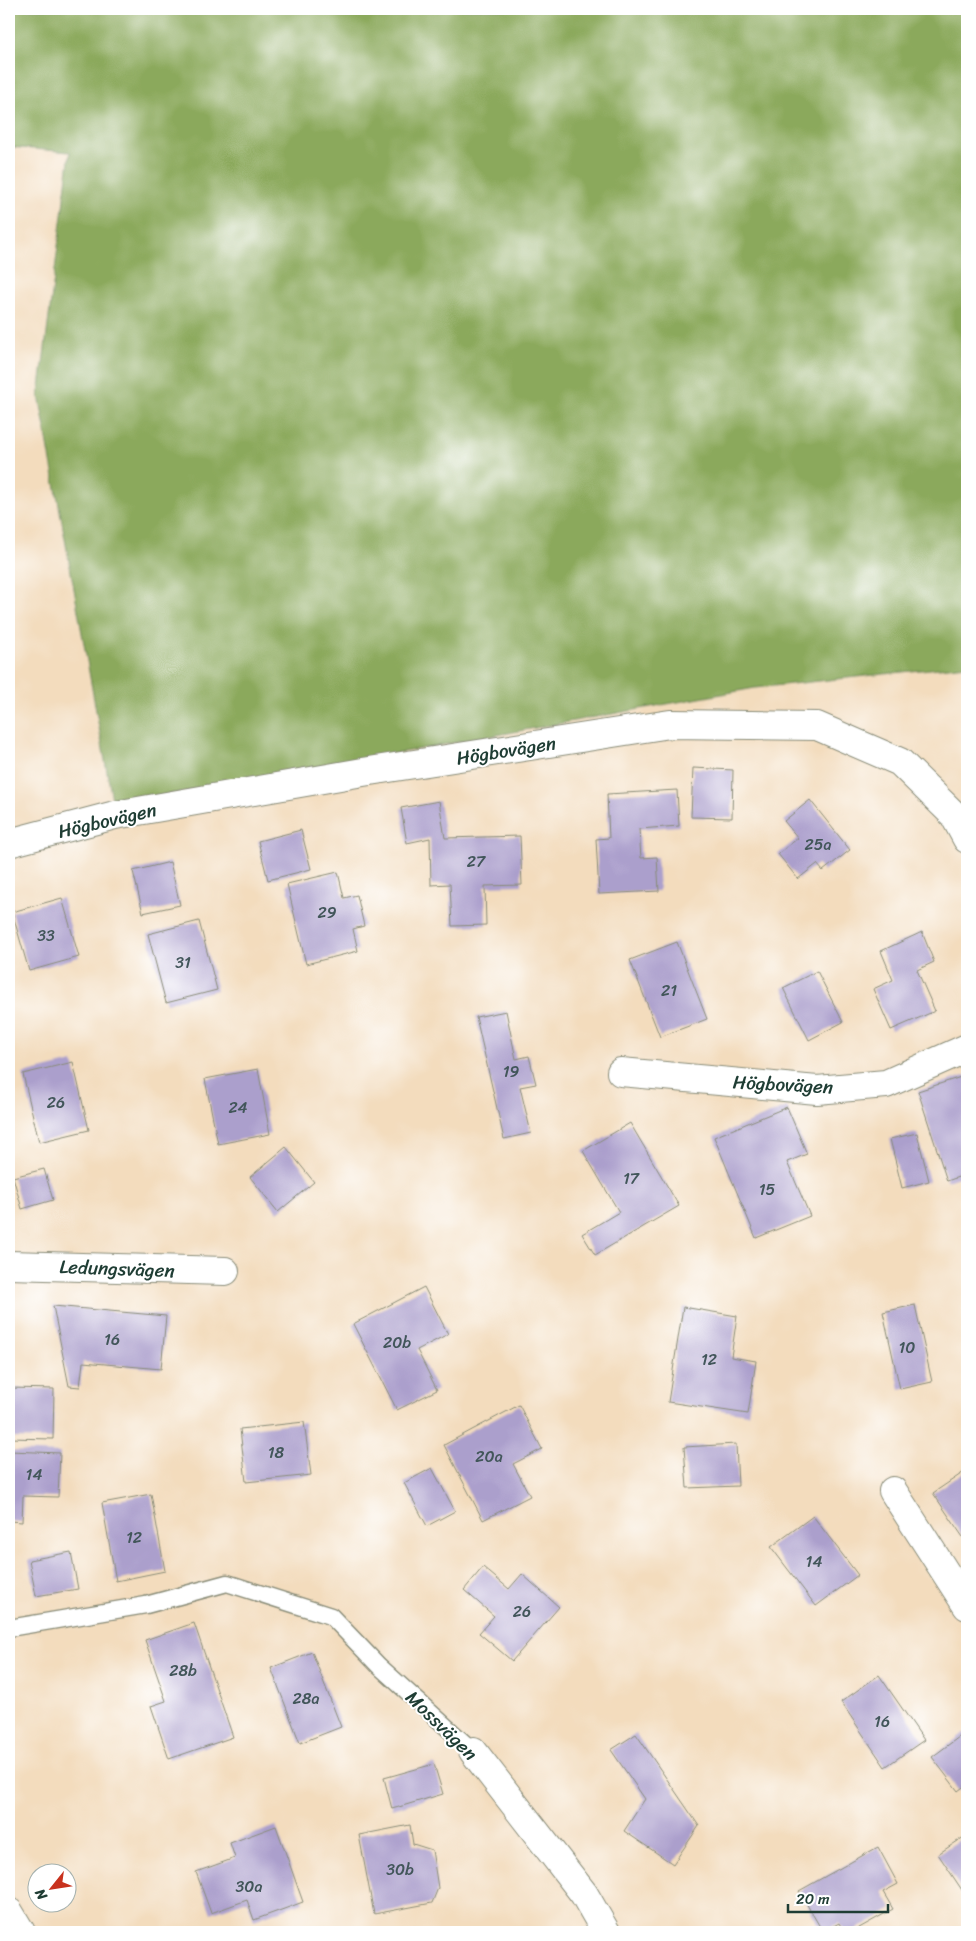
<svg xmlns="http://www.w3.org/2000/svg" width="976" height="1941" font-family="Sriracha,sans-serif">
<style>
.forest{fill:#8ba95c;stroke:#557348}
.building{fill:#ab9fcc}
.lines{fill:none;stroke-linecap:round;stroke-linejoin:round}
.service-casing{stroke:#898c78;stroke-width:19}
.minor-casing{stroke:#898c78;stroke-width:30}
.service{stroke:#fff;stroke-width:16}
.minor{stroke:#fff;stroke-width:28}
.labels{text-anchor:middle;stroke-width:4;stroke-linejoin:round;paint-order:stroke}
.number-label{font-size:16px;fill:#42565a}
.street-label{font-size:19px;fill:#1f3d34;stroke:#fff}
</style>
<rect width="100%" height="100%" fill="#fff"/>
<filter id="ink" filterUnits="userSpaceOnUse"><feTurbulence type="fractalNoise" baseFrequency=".02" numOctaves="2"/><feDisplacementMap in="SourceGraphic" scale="10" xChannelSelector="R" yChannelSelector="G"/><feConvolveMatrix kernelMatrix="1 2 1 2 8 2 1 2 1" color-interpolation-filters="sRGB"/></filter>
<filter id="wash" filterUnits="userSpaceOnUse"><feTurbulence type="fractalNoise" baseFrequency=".0096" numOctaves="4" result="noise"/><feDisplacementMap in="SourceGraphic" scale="20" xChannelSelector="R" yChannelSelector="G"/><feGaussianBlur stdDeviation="1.12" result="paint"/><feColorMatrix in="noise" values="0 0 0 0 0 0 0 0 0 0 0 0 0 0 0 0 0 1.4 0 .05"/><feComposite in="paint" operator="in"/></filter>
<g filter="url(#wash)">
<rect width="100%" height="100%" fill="#f3dcbd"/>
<polygon class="forest" points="9,9 967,9 967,665 755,688 113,805 39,395 70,152 9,147"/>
<g id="blocks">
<g class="building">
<polygon points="693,768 733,770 732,818 691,817"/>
<polygon points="677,790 679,826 639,829 641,858 657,857 659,891 599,894 596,839 609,838 607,794"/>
<polygon points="810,800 850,850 823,871 817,864 798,879 778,854 798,838 784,821"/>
<polygon points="439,801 445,838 520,836 522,885 485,886 486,925 452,926 450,884 431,885 430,838 407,843 401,808"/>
<polygon points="301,830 311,869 268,880 258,841"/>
<polygon points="170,862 180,905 143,913 133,871"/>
<polygon points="338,872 344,898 357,895 364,926 353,929 358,951 306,964 287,884"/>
<polygon points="62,898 79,957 29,971 12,912"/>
<polygon points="199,921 217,990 166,1003 148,934"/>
<polygon points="922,932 934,962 917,970 935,1011 891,1030 873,989 893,980 881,951"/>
<polygon points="677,942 707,1019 660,1037 630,960"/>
<polygon points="817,971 843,1022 809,1040 783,988"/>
<polygon points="506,1011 516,1059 529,1056 536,1084 520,1087 531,1133 504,1139 476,1017"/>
<polygon points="73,1062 89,1130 39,1142 23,1074"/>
<polygon points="258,1069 270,1134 218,1144 205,1079"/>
<polygon points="967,1075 967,1174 947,1181 918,1091"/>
<polygon points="787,1107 807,1154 787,1162 810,1216 756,1238 714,1137"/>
<polygon points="630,1123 679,1206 595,1255 582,1234 619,1212 583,1151"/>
<polygon points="917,1133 929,1181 902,1188 890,1139"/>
<polygon points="286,1147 314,1182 278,1212 250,1177"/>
<polygon points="44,1169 53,1200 22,1209 13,1177"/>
<polygon points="424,1287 448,1334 417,1350 437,1390 397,1410 353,1324"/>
<polygon points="915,1305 932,1382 900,1389 883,1312"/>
<polygon points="53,1306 166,1316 161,1369 83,1362 80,1387 69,1386"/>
<polygon points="683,1307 737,1316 731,1357 756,1361 748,1414 668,1402"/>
<polygon points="10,1388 54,1389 53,1439 9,1438"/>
<polygon points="519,1405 542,1449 513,1464 530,1496 483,1520 444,1445"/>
<polygon points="304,1422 311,1475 246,1482 240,1429"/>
<polygon points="736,1444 738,1486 687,1488 684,1447"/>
<polygon points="9,1451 60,1453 58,1497 23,1496 22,1522 9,1521"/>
<polygon points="432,1468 455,1511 427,1526 404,1483"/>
<polygon points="967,1470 967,1543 933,1493"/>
<polygon points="151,1494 165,1571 116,1581 102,1503"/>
<polygon points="813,1516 858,1575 816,1606 771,1547"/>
<polygon points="71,1552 78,1589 36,1596 29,1560"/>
<polygon points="483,1567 509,1589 522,1574 559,1607 512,1661 479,1633 494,1616 464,1590"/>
<polygon points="194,1623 233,1737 169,1759 151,1706 166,1701 145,1640"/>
<polygon points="312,1652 341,1727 300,1743 271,1668"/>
<polygon points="879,1675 924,1740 885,1767 841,1702"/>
<polygon points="967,1731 967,1784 958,1791 932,1757"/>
<polygon points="636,1734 699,1826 673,1864 624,1831 645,1799 611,1750"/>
<polygon points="434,1764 443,1794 392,1809 384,1778"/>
<polygon points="410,1825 413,1844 432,1850 438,1888 432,1903 374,1914 359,1835"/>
<polygon points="276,1826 303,1902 254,1920 247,1900 211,1913 196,1872 235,1858 230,1843"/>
<polygon points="967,1835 967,1895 966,1896 938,1854"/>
<polygon points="878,1847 898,1884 883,1892 893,1909 852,1932 844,1932 839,1923 823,1932 799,1891"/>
</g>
</g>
</g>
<g filter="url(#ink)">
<use href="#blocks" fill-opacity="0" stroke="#898c78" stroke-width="1"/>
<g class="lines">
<g class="service-casing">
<polyline id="service" points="9,1628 146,1605 227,1583 331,1616 379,1666 473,1751"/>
</g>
<g class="minor-casing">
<g id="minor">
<polyline points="9,843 115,815 363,772 670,724 817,726 900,762 954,815 967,839"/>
<polyline points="621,1072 817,1090 886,1084 967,1048"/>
<polyline points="9,1265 225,1271"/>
<polyline points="893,1491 967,1606"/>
<polyline points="473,1751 584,1894 606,1932"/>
<polyline points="9,1912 21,1932"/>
</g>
</g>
<use href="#service" class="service"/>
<use href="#minor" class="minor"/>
</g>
</g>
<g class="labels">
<g class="number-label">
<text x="818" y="850">25a</text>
<text x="476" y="867">27</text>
<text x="327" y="918">29</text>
<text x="46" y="941">33</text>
<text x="183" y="968">31</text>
<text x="669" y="996">21</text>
<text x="511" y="1077">19</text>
<text x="56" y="1108">26</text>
<text x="238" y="1113">24</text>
<text x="631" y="1184">17</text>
<text x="767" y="1195">15</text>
<text x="112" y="1345">16</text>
<text x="397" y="1348">20b</text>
<text x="907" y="1353">10</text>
<text x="709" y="1365">12</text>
<text x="276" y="1458">18</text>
<text x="489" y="1462">20a</text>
<text x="34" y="1480">14</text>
<text x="134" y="1543">12</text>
<text x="814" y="1567">14</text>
<text x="522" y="1617">26</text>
<text x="183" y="1676">28b</text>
<text x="306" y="1704">28a</text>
<text x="882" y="1727">16</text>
<text x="400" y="1875">30b</text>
<text x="249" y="1892">30a</text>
</g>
<g class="street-label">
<text transform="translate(506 750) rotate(-9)" y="7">Högbovägen</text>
<text transform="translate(107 820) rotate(-13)" y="7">Högbovägen</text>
<text transform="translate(783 1084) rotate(3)" y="7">Högbovägen</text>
<text transform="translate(117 1268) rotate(2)" y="7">Ledungsvägen</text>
<text transform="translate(442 1725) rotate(44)" y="7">Mossvägen</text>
</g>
</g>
<rect width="976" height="1941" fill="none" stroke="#fff" stroke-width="30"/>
<g transform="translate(52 1888) rotate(240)"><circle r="24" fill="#ffffff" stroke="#a5b1ae"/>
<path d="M0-4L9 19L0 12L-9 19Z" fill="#c8321e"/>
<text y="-8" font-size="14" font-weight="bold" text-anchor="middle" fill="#1f3d34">N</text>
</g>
<path d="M788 1904v8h100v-8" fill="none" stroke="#1f3d34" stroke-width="2.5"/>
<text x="796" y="1904" font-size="15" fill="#1f3d34" stroke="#ffffff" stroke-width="4" paint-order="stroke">20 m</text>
</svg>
